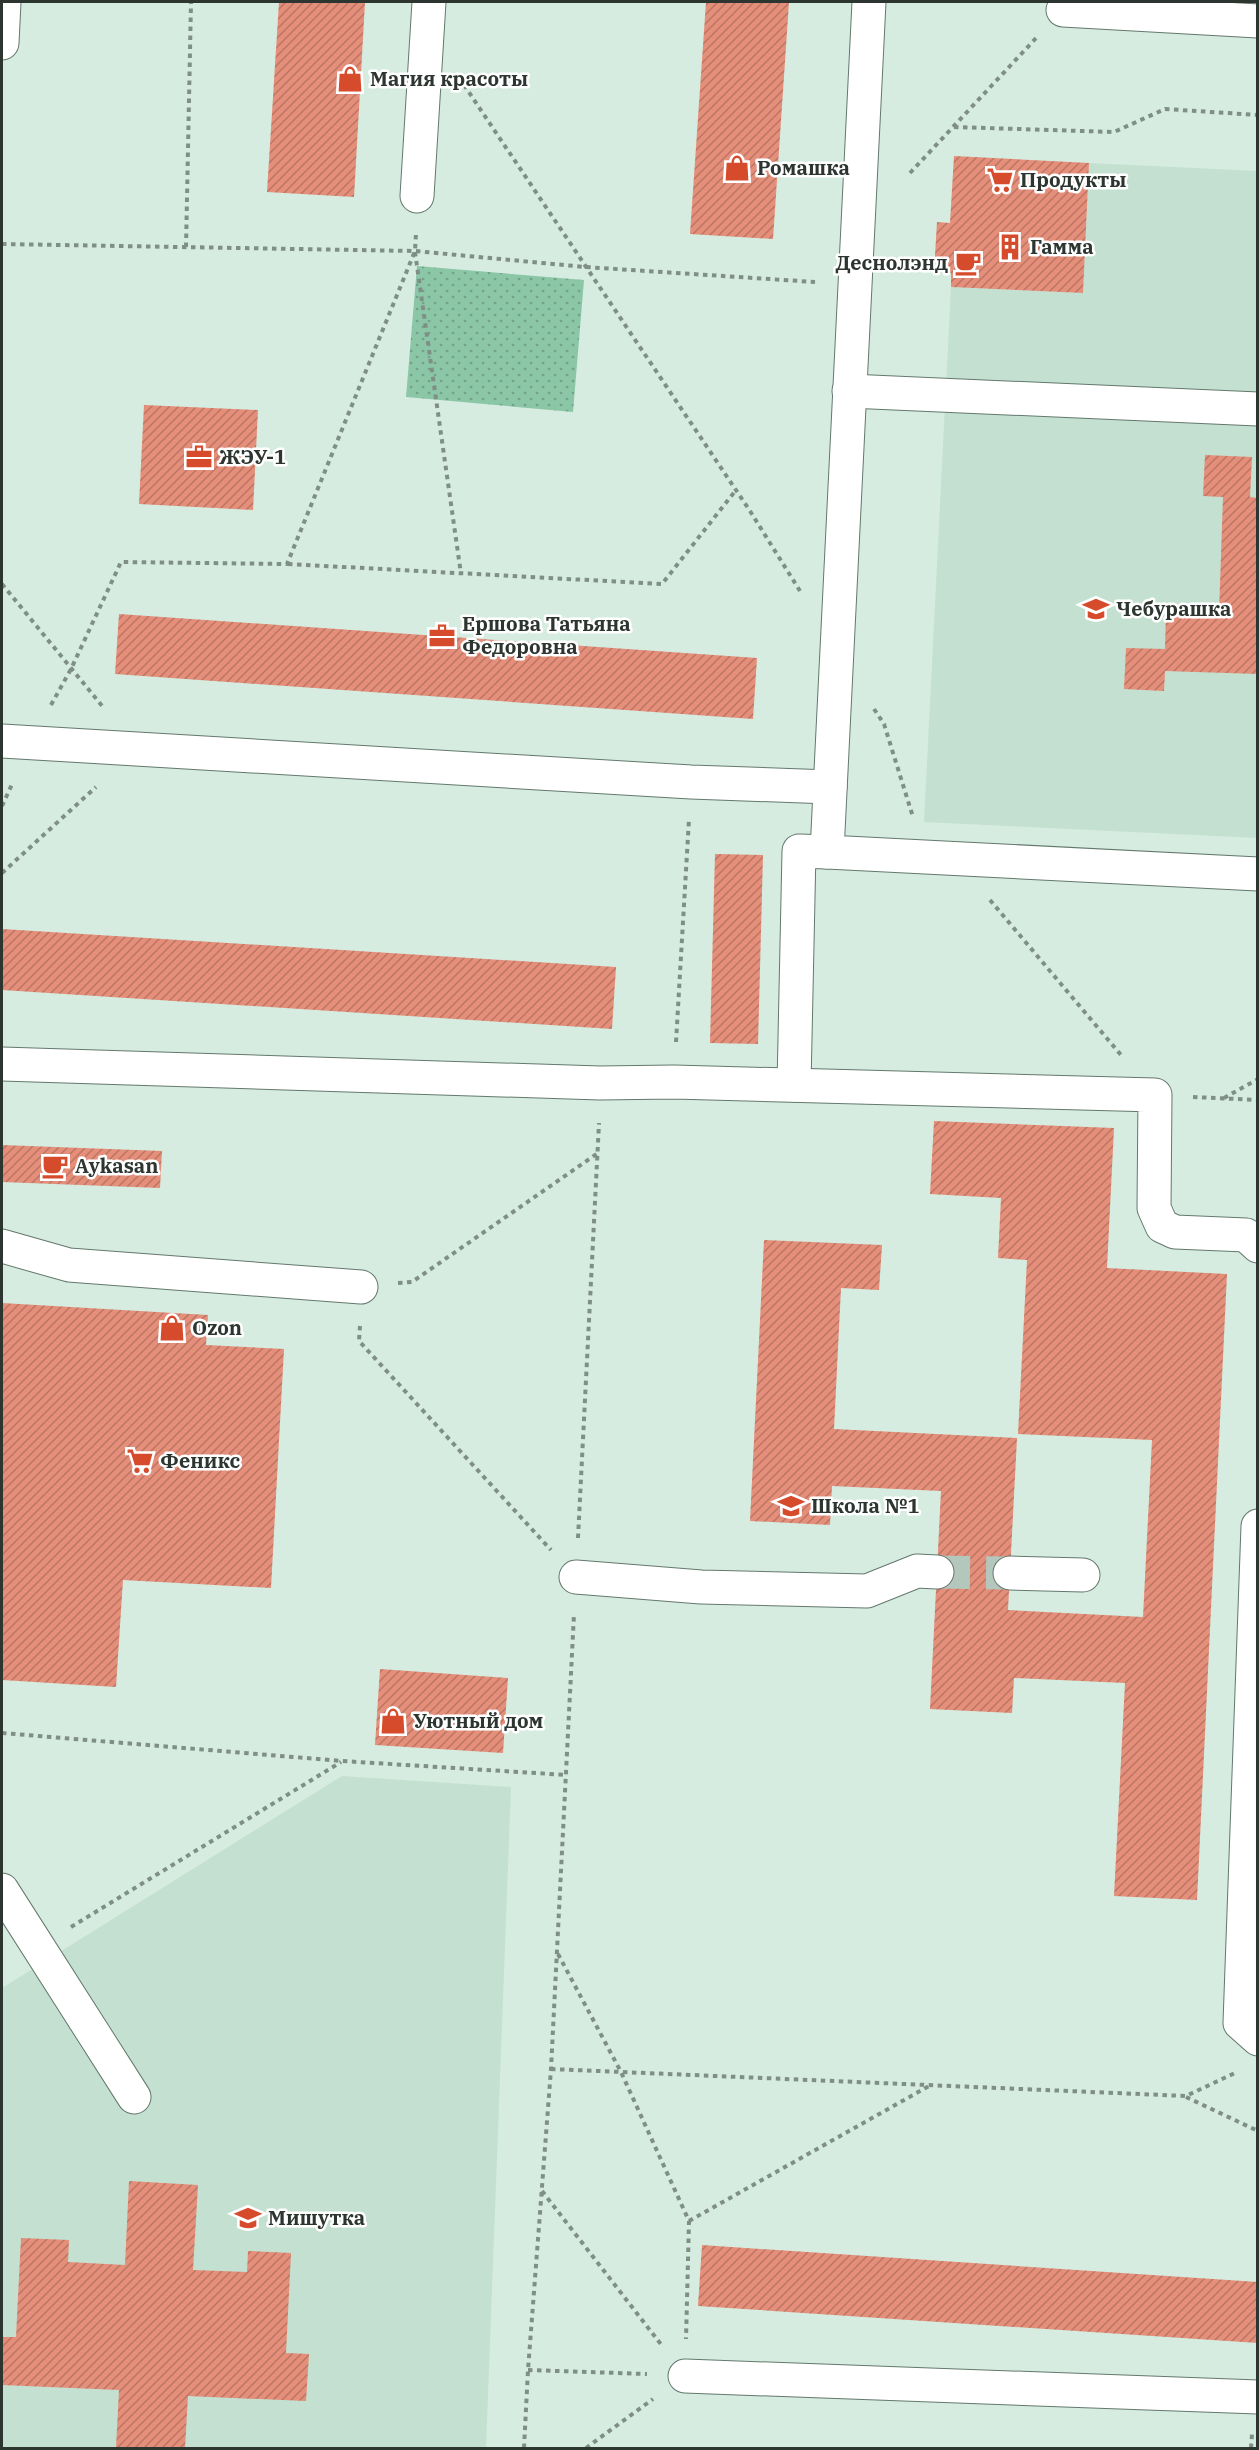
<svg xmlns="http://www.w3.org/2000/svg" width="1259" height="2450" font-family="'IBM Plex Serif',serif">
<style>
.built{fill:#c4e0d0}
.park{fill:url(#park-dots)}
.building{fill:url(#building-hatch)}
.lines{fill:none;stroke-linecap:round;stroke-linejoin:round}
.minor-tunnel{stroke:#b4c7bd;stroke-width:33;stroke-dasharray:33 16;stroke-linecap:butt}
.minor-casing{stroke:#64786d;stroke-width:35}
.path{stroke:#808f86;stroke-width:4;stroke-dasharray:4.5 4.5;stroke-linecap:butt}
.minor{stroke:#fff;stroke-width:33}
.labels{text-anchor:middle;stroke-width:5;stroke-linejoin:round;paint-order:stroke}
.poi-label{font-size:20px;font-weight:bold;fill:#2d3530;stroke:#fff;text-anchor:start}
</style>
<defs>
<pattern id="park-dots" width="8" height="8" patternUnits="userSpaceOnUse" patternTransform="scale(1.5)"><rect width="8" height="8" fill="#8bc6a7"/><path d="M2 2h.1M6 6h.1" fill="none" stroke="#72a288" stroke-width="1.8" stroke-linecap="round"/></pattern>
<pattern id="building-hatch" width="6" height="6" patternUnits="userSpaceOnUse" patternTransform="scale(1.5)"><rect width="6" height="6" fill="#e58e79"/><path d="M-1 1l2-2M0 6l6-6M5 7l2-2" fill="none" stroke="#ba7564"/></pattern>
</defs>
<rect width="100%" height="100%" fill="#d6ece0"/>
<g class="built">
<polygon points="1089,163 1257,171 1257,838 924,822 951,287 1083,293"/>
<polygon points="342,1776 511,1787 486,2448 2,2448 2,1988"/>
</g>
<polygon class="park" points="417,266 584,280 573,412 406,397"/>
<g class="building">
<polygon points="279,2 365,2 354,197 267,192"/>
<polygon points="706,2 789,2 773,239 690,234"/>
<polygon points="954,156 1089,163 1083,293 951,287 951,273 934,272 937,222 950,223"/>
<polygon points="144,405 258,410 253,510 139,504"/>
<polygon points="1205,455 1252,457 1250,497 1258,498 1258,674 1165,671 1164,691 1124,689 1126,648 1165,649 1166,612 1219,614 1223,497 1203,496"/>
<polygon points="119,614 757,658 753,719 115,674"/>
<polygon points="715,854 763,855 758,1044 710,1043"/>
<polygon points="2,929 616,967 612,1029 2,990"/>
<polygon points="934,1121 1114,1128 1107,1268 1227,1274 1197,1900 1114,1896 1125,1683 1014,1678 1012,1713 930,1709 941,1491 832,1486 830,1525 750,1521 764,1240 882,1245 879,1290 841,1288 834,1429 1017,1438 1008,1610 1143,1617 1152,1440 1018,1434 1027,1260 998,1258 1001,1198 930,1194"/>
<polygon points="2,1145 162,1151 160,1188 2,1182"/>
<polygon points="2,1303 208,1315 206,1345 284,1349 271,1588 123,1580 116,1687 2,1680"/>
<polygon points="380,1669 508,1678 503,1753 375,1745"/>
<polygon points="129,2181 198,2185 193,2270 247,2272 248,2251 291,2253 286,2353 309,2354 306,2401 188,2396 185,2448 116,2448 119,2390 2,2385 2,2337 16,2337 21,2238 69,2240 68,2262 125,2265"/>
<polygon points="702,2245 1258,2282 1258,2343 698,2306"/>
</g>
<g class="lines">
<polyline class="minor-tunnel" points="937,1572 1010,1573"/>
<g class="minor-casing">
<g id="minor">
<polyline points="869,2 827,852 1258,874"/>
<polyline points="1063,10 1258,21"/>
<polyline points="2,43 4,2"/>
<polyline points="417,196 429,2"/>
<polyline points="849,391 1258,409"/>
<polyline points="2,741 691,782 830,787"/>
<polyline points="2,1064 600,1083 674,1082 1155,1095 1154,1208 1162,1226 1175,1232 1246,1235 1258,1246"/>
<polyline points="794,1085 799,851 827,852"/>
<polyline points="2,1246 69,1265 361,1287"/>
<polyline points="1258,1526 1240,2023 1258,2039"/>
<polyline points="1010,1573 1083,1575"/>
<polyline points="576,1577 701,1587 867,1591 917,1571 937,1572"/>
<polyline points="2,1890 134,2097"/>
<polyline points="685,2376 1258,2397"/>
</g>
</g>
<g class="path">
<polyline points="464,85 750,511 800,591"/>
<polyline points="954,127 1114,132 1165,109 1258,115"/>
<polyline points="910,173 1038,36"/>
<polyline points="2,244 415,251 585,267 815,282"/>
<polyline points="186,247 191,2"/>
<polyline points="415,252 461,574"/>
<polyline points="288,564 662,584 736,490"/>
<polyline points="2,584 103,707"/>
<polyline points="51,705 71,669 121,562 287,564 415,251 416,233"/>
<polyline points="874,709 884,724 913,817"/>
<polyline points="2,806 13,782"/>
<polyline points="2,873 96,787"/>
<polyline points="990,900 1121,1055"/>
<polyline points="676,1042 689,819"/>
<polyline points="1193,1097 1258,1100"/>
<polyline points="1224,1098 1258,1079"/>
<polyline points="398,1283 412,1282 598,1153"/>
<polyline points="360,1326 359,1341 551,1550"/>
<polyline points="578,1538 599,1123"/>
<polyline points="2,1733 342,1761 567,1775"/>
<polyline points="71,1927 341,1762"/>
<polyline points="558,1954 621,2072 689,2221 686,2339"/>
<polyline points="551,2069 1186,2096 1237,2072"/>
<polyline points="1186,2097 1258,2131"/>
<polyline points="542,2191 663,2347"/>
<polyline points="689,2221 929,2086"/>
<polyline points="528,2370 647,2374"/>
<polyline points="524,2448 528,2370 551,2069 574,1614"/>
<polyline points="586,2448 653,2399"/>
<polyline points="1251,2448 1252,2434"/>
</g>
<use href="#minor" class="minor"/>
</g>
<defs>
<g id="shop-bare" transform="scale(2.07)"><path d="M-5-2.5h2.3a2.7 3.5 0 0 1 5.4 0H5L5.5 6h-11ZM-1.5-2.5h3a1.5 2.3 0 0 0-3 0Z" fill="#d64b2c" stroke="#fff" stroke-width="2.5" paint-order="stroke"/></g>
<g id="supermarket-bare" transform="scale(2.07)"><path d="M-6-5.5h2.5l.6 2H6L4.5 2H-2.5L-4.4-4H-6ZM-1.5 3.2a1.3 1.3 0 1 0 .1 0ZM3 3.2a1.3 1.3 0 1 0 .1 0Z" fill="#d64b2c" stroke="#fff" stroke-width="2.5" paint-order="stroke"/></g>
<g id="building-bare" transform="scale(2.07)"><path d="M-4-6H4V6H1V3H-1V6H-4ZM-2.5-4.3h1.7v1.8h-1.7ZM.8-4.3h1.7v1.8H.8ZM-2.5-1h1.7V.8h-1.7ZM.8-1h1.7V.8H.8Z" fill="#d64b2c" stroke="#fff" stroke-width="2.5" paint-order="stroke"/></g>
<g id="cafe-bare" transform="scale(2.07)"><path d="M-5.5-4.5H6V0H3Q3 3.5 0 3.5H-2.5Q-5.5 3.5-5.5 0ZM3-3.2v2h1.7v-2ZM-6 4.5H4V6H-6Z" fill="#d64b2c" stroke="#fff" stroke-width="2.5" paint-order="stroke"/></g>
<g id="office-bare" transform="scale(2.07)"><path d="M-6-3h4V-5.5h4V-3h4V5H-6ZM-1-4.5V-3h2v-1.5ZM-6 0V1H6V0Z" fill="#d64b2c" stroke="#fff" stroke-width="2.5" paint-order="stroke"/></g>
<g id="school-bare" transform="scale(2.07)"><path d="M0-5L7-2L0 1L-7-2ZM-4 1L0 2.5L4 1V4Q0 6-4 4Z" fill="#d64b2c" stroke="#fff" stroke-width="2.5" paint-order="stroke"/></g>
</defs>
<g fill-rule="evenodd">
<use href="#shop-bare" x="350" y="79"/>
<use href="#shop-bare" x="737" y="168"/>
<use href="#supermarket-bare" x="1000" y="180"/>
<use href="#building-bare" x="1010" y="247"/>
<use href="#cafe-bare" x="968" y="263"/>
<use href="#office-bare" x="199" y="457"/>
<use href="#school-bare" x="1096" y="609"/>
<use href="#office-bare" x="442" y="636"/>
<use href="#cafe-bare" x="55" y="1166"/>
<use href="#shop-bare" x="172" y="1328"/>
<use href="#supermarket-bare" x="140" y="1461"/>
<use href="#school-bare" x="791" y="1506"/>
<use href="#shop-bare" x="393" y="1721"/>
<use href="#school-bare" x="248" y="2218"/>
</g>
<g class="labels">
<g class="poi-label">
<text x="370" y="86">Магия красоты</text>
<text x="757" y="175">Ромашка</text>
<text x="1020" y="187">Продукты</text>
<text x="1030" y="254">Гамма</text>
<text x="948" y="270" text-anchor="end">Деснолэнд</text>
<text x="219" y="464">ЖЭУ-1</text>
<text x="1116" y="616">Чебурашка</text>
<text x="462" y="631">Ершова Татьяна<tspan x="462" dy="23">Федоровна</tspan></text>
<text x="75" y="1173">Aykasan</text>
<text x="192" y="1335">Ozon</text>
<text x="160" y="1468">Феникс</text>
<text x="811" y="1513">Школа №1</text>
<text x="413" y="1728">Уютный дом</text>
<text x="268" y="2225">Мишутка</text>
</g>
</g>
<rect width="1259" height="2450" fill="none" stroke="#2d3530" stroke-width="6"/>
</svg>
